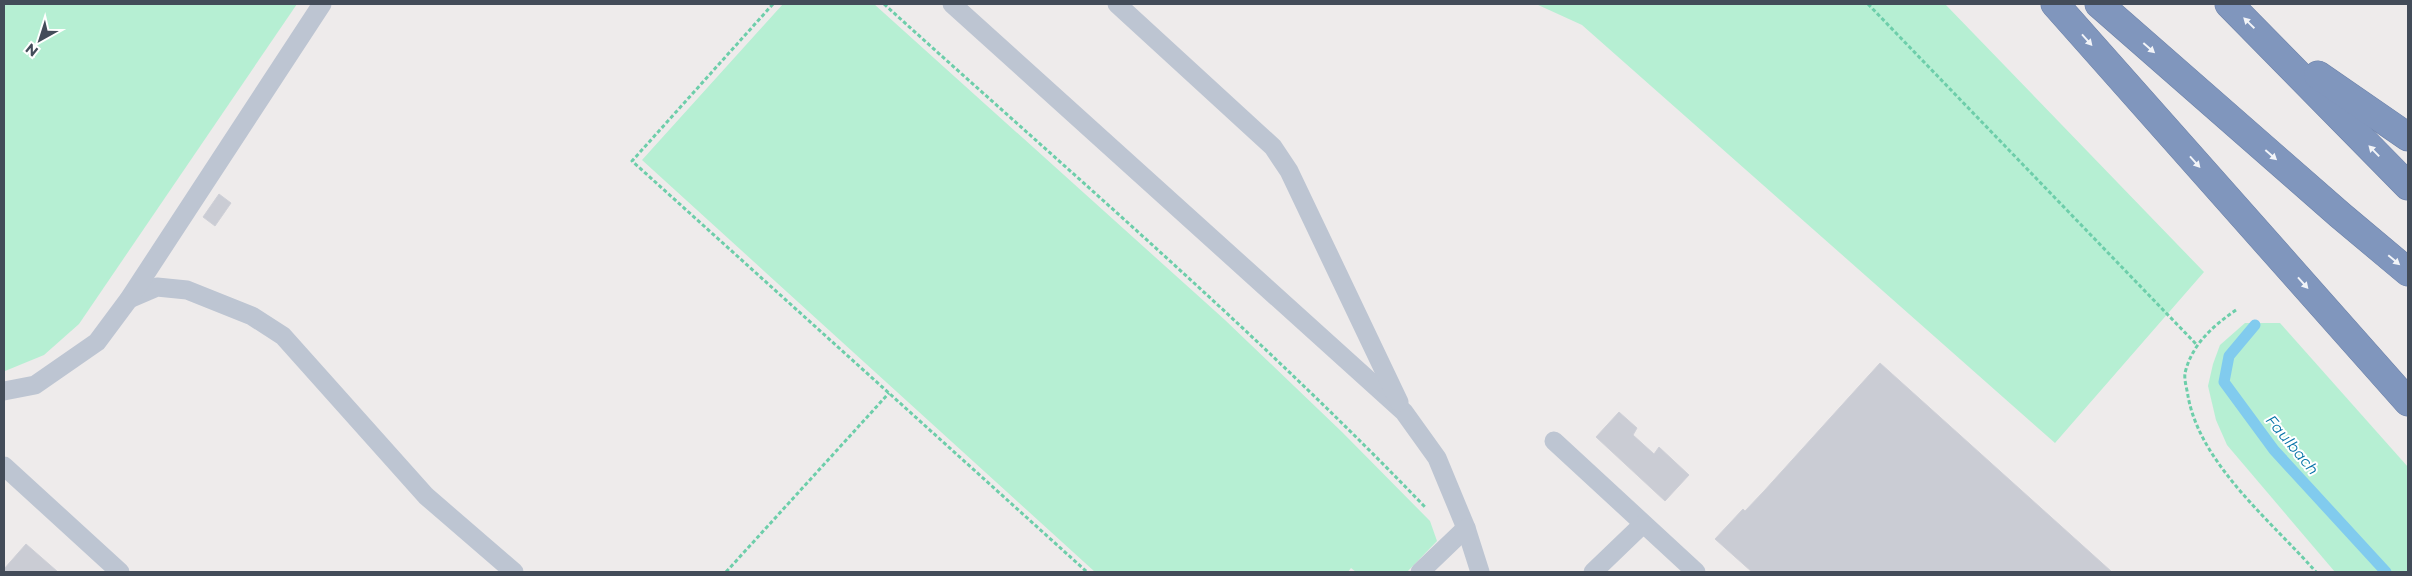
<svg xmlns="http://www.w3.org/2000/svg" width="2412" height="576" font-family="Montserrat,sans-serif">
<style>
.green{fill:#b6efd3}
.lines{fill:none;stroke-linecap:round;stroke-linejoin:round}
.stream{stroke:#81cbee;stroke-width:11}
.building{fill:#caccd4;stroke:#cfd0d7}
.highway-casing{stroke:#6b81a8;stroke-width:29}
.path{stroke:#6dceaa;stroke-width:3;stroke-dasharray:4 2.5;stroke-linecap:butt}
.lane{stroke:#bdc5d2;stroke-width:19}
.highway{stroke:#8096bd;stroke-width:28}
.oneway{fill:#f2f4f8}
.labels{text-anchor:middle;stroke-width:4;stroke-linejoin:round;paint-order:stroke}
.water-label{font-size:15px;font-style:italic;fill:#0773a8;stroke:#fff}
</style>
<rect width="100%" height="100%" fill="#eeebeb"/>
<g class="green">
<polygon points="4,4 297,4 79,324 44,355 5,371"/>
<polygon points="783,4 874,4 1225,320 1342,432 1430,521 1437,541 1407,572 1356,572 1351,568 1348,572 1095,572 642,160"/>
<polygon points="1536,4 1945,4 2204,272 2055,443 1582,25"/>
<polygon points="2245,323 2280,323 2408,467 2408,572 2335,572 2227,445 2216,420 2208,386 2213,364 2220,345"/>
</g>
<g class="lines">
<polyline class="stream" points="2255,325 2229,356 2224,382 2274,450 2386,572"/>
</g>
<g class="building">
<polygon points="219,194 231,203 215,226 203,217"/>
<polygon points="1880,363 2112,572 1752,572 1715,539 1743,509 1745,511 1764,491"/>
<polygon points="1619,412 1637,428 1633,435 1654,454 1659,447 1689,475 1665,501 1596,437"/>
<polygon points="26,544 58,572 4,572 4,569"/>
</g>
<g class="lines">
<g class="highway-casing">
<g id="highway">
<polyline points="2055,4 2408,402"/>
<polyline points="2099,4 2340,215 2408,272"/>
<polyline points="2229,4 2408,186"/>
<polyline points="2318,75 2408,137"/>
</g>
</g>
<g class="path">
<polyline points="773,4 632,161 1087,572"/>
<path d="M884,4C1066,169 1254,329 1425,507"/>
<polyline points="1868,4 2197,345"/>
<path d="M2236,310C2213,326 2192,344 2185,373C2184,380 2187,389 2188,396C2200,464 2272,522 2316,572"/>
<polyline points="726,572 889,393"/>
</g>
<g class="lane">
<polyline points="952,4 1404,412 1437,458 1466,528 1480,572"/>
<polyline points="1117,4 1273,147 1289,171 1399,402"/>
<polyline points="129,299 157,287 187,290 252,316 283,336 426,496 514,572"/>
<polyline points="4,391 35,385 97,342 129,299 322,4"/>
<polyline points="1554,441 1696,572"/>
<polyline points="4,466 120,572"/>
<polyline points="1420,572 1466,528"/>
<polyline points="1593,572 1643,524"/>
</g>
<use href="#highway" class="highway"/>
</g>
<defs><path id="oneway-solid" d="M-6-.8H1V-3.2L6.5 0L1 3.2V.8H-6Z" transform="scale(1.25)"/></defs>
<g class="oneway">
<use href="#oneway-solid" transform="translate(2249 23) rotate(-136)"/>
<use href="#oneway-solid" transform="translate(2087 40) rotate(48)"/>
<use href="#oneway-solid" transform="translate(2149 48) rotate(41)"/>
<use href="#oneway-solid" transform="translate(2374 151) rotate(-134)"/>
<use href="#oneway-solid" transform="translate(2271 155) rotate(41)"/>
<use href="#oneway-solid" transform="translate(2195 162) rotate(48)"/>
<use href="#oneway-solid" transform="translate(2394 260) rotate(40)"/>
<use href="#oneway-solid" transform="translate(2303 283) rotate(48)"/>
</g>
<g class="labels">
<g class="water-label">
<text transform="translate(2292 445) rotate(50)" y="5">Faulbach</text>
</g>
</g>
<rect width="2412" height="576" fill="none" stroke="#434c59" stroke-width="10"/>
<g transform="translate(40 40) rotate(219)" stroke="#ffffff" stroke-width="4" paint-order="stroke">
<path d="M0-4L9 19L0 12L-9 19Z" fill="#434c59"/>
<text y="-8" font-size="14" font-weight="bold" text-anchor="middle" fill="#434c59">N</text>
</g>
</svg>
